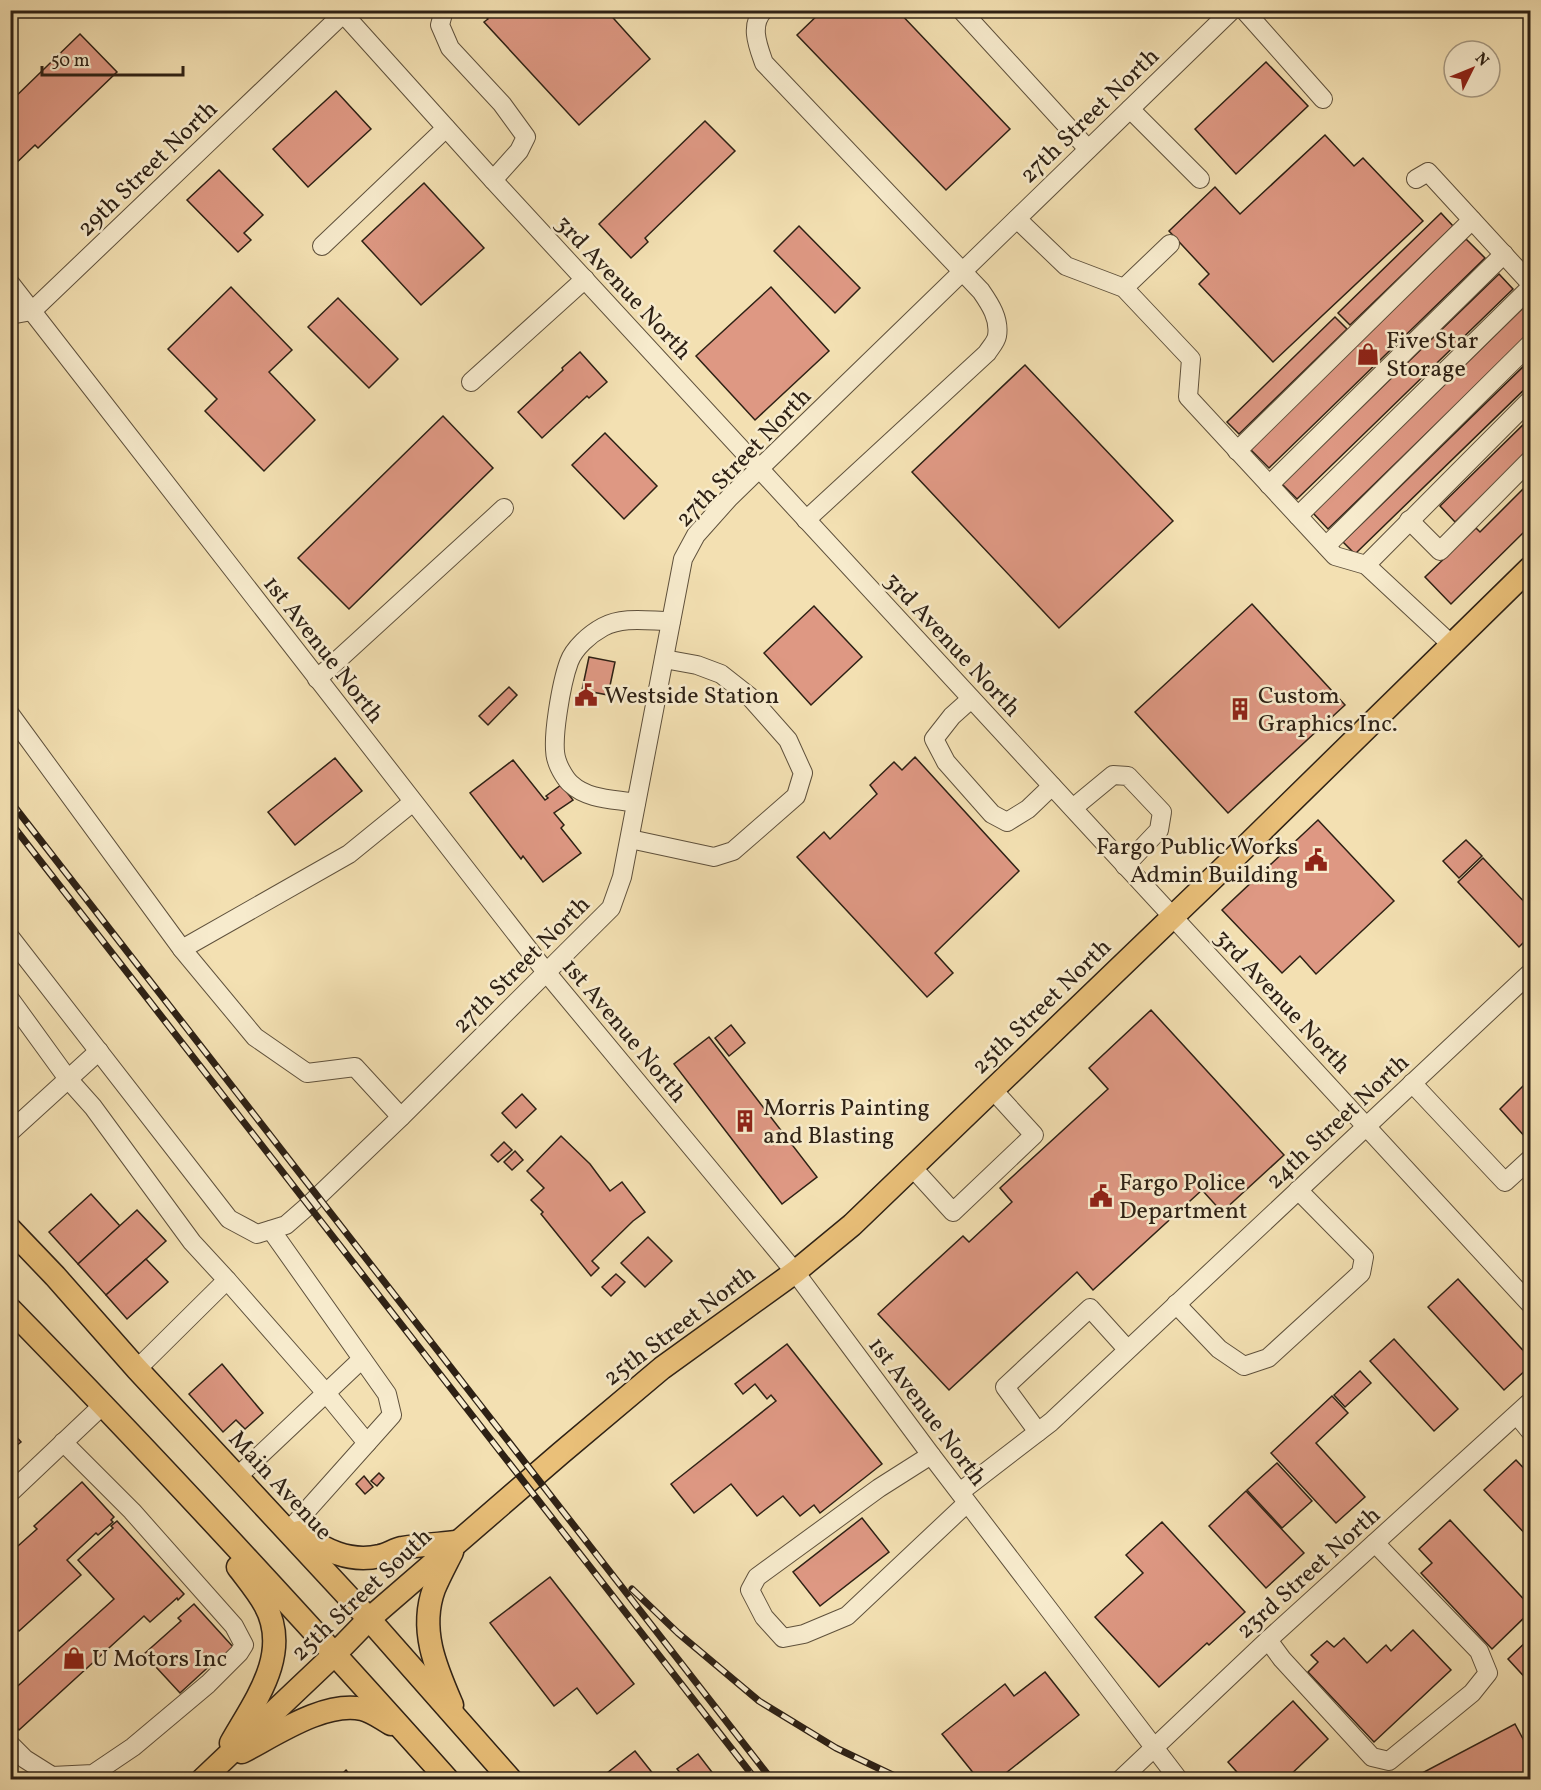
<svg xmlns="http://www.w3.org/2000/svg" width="1541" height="1790" font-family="Vollkorn,serif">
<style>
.building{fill:#de9883;stroke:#2e2115;stroke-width:1.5}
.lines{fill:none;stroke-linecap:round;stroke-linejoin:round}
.minor-casing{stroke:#5f513c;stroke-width:20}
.major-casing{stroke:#2e2115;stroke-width:25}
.minor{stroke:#f7ebcd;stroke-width:18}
.major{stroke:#eac079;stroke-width:22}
.rail-casing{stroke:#2e2115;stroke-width:7}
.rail{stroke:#f7ebcd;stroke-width:4.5;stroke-dasharray:14;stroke-linecap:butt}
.labels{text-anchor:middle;stroke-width:5;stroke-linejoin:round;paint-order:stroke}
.street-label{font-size:24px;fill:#2e2115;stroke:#f7ebcd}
.poi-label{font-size:24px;fill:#2e2115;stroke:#f7ebcd;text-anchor:start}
</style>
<rect width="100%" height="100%" fill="#f3e0b2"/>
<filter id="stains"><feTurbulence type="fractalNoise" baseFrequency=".00333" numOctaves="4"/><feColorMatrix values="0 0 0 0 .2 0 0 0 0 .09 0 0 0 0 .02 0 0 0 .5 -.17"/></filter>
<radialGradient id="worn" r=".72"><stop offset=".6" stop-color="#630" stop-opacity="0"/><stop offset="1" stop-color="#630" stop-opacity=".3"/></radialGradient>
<g class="building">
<polygon points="480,10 606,10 650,59 579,125 484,22 488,19"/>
<polygon points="823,10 897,10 1010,129 946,190 797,35"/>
<polygon points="80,34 117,72 38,148 35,145 10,169 10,102"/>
<polygon points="1266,62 1308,106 1236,174 1195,129"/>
<polygon points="336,91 371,129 308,187 273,149"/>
<polygon points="705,121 735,151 645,238 648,242 631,258 599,224"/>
<polygon points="1325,135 1354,166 1363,158 1423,221 1273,362 1199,284 1209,274 1169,231 1215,187 1240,214"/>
<polygon points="219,170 263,215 244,233 251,240 238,252 187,200"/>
<polygon points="424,183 484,248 421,305 362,241"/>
<polygon points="1441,213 1453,226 1350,325 1338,313"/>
<polygon points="799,226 860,288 835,313 774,251"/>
<polygon points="1466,239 1485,258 1269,468 1250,449"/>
<polygon points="1499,274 1513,289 1297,499 1282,484"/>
<polygon points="231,287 292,350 269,372 315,420 264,471 205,411 217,399 168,349"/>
<polygon points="771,287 829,351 755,420 696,356"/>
<polygon points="338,298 398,359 369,388 308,327"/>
<polygon points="1525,306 1530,311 1530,333 1328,529 1313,513"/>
<polygon points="1335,317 1347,329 1239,434 1227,422"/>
<polygon points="580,352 607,382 589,398 587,396 542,438 518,412 563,370 562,368"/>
<polygon points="1530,360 1530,384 1355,554 1343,542"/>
<polygon points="1025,365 1173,521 1059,628 912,472"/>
<polygon points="443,416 493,468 349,609 298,558"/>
<polygon points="1530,418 1530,449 1455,522 1440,506"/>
<polygon points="605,433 657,486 624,519 572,465"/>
<polygon points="1530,482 1530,526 1451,604 1425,577 1476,528 1480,532"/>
<polygon points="1252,604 1345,705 1228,813 1135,712"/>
<polygon points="814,606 862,657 811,705 764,653"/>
<polygon points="589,657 615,662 608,695 582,690"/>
<polygon points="509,687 517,695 488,725 479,716"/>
<polygon points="915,757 1019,871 935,953 953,973 927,997 797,857 824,832 830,839 877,794 870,785 894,762 902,770"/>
<polygon points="335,758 362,791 295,845 268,812"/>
<polygon points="513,760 545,800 548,798 546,796 561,785 573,800 554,813 564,825 561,828 581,853 543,882 523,856 521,859 470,793"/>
<polygon points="1318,820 1394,901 1316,974 1300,956 1282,973 1222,910"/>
<polygon points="1466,840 1482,856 1459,878 1443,861"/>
<polygon points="1483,858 1530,908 1530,936 1519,947 1458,882"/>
<polygon points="1151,1010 1284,1155 1222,1212 1202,1190 1093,1290 1077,1272 949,1390 878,1314 963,1236 969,1242 1012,1202 1000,1188 1108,1089 1089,1068"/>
<polygon points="731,1025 745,1043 729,1056 715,1038"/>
<polygon points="709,1037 817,1177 782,1204 674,1064"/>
<polygon points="1530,1079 1530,1136 1527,1139 1500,1109"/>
<polygon points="522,1094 536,1109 516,1128 502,1113"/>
<polygon points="561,1136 590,1164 610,1191 622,1182 645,1212 633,1221 592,1261 599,1268 591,1276 541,1214 543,1212 531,1200 544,1188 527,1171"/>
<polygon points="504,1142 512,1150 498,1162 491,1155"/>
<polygon points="515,1151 523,1160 512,1170 504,1162"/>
<polygon points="91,1194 120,1226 78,1264 49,1232"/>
<polygon points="137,1210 166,1241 106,1295 78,1264"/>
<polygon points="648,1237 672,1261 645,1287 621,1263"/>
<polygon points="146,1259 168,1282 127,1319 106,1295"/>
<polygon points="616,1274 625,1282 611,1296 602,1287"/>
<polygon points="1458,1279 1530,1358 1530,1366 1504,1390 1428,1307"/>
<polygon points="1394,1339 1458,1409 1434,1431 1370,1361"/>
<polygon points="787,1344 882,1464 820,1513 814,1505 800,1516 783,1496 757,1516 731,1484 694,1513 671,1484 776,1401 771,1395 767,1399 755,1384 743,1394 735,1384"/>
<polygon points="222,1364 263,1413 245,1429 236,1420 223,1432 189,1394"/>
<polygon points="1360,1371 1371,1383 1345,1407 1334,1395"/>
<polygon points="1332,1396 1348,1413 1316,1443 1365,1497 1336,1523 1271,1453"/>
<polygon points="10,1430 21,1442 10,1451"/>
<polygon points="1516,1460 1530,1475 1530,1539 1484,1490"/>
<polygon points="1277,1463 1312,1501 1282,1528 1247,1490"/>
<polygon points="379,1473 384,1478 377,1486 371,1481"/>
<polygon points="364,1476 373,1487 365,1494 356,1484"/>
<polygon points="82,1482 114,1517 111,1520 113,1522 98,1535 96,1533 67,1560 81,1575 19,1631 10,1622 10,1553 37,1529 34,1526"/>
<polygon points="1246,1491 1304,1553 1266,1588 1209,1526"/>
<polygon points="862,1518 889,1552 820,1606 793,1572"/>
<polygon points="1450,1520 1530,1606 1530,1612 1492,1649 1421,1573 1432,1563 1419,1549"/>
<polygon points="117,1521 184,1594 178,1600 177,1598 150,1622 144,1616 19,1730 10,1721 10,1693 114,1599 78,1560 113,1528 111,1526"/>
<polygon points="1162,1522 1245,1612 1209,1645 1207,1643 1159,1687 1095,1617 1143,1573 1126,1555"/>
<polygon points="550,1577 634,1684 597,1714 577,1688 554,1706 490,1623"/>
<polygon points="194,1604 234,1648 219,1663 216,1660 180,1693 144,1654 181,1621 178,1618"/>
<polygon points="1413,1630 1451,1670 1374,1742 1308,1672 1318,1662 1311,1655 1327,1641 1334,1647 1344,1638 1367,1663 1386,1645 1391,1651"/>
<polygon points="1530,1638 1530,1683 1508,1659"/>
<polygon points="1045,1672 1079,1715 997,1780 979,1780 942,1734 1005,1684 1014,1696"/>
<polygon points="1293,1701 1328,1739 1285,1780 1244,1780 1228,1762"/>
<polygon points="1515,1724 1530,1752 1529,1780 1409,1780"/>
<polygon points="635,1751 658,1780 604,1780 602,1777"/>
<polygon points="698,1754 718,1780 686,1780 677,1769"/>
<polygon points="346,1770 354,1780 336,1780"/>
</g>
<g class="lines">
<g class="minor-casing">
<g id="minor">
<polyline points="340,10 493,180 1530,1304"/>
<polyline points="444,10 440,25 450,48 502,104 526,137 519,151 493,180"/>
<path d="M764,10C749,25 758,46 764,63L981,291C990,304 1000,319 997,336C996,342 990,348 987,353L806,520"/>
<polyline points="961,10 1088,149"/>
<polyline points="1244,10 1323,99"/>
<polyline points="1130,109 1200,179"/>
<polyline points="1416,179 1428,172 1530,283"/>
<polyline points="1017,219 1066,266 1124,288 1191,359 1188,397 1335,556 1366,565 1452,645"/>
<polyline points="322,246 446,128"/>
<polyline points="10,283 546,972 795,1272 931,1455 1179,1780"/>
<polyline points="1124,288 1170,244"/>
<polyline points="10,315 32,311 347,10"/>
<polyline points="471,382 585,279"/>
<polyline points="1237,451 1472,220"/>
<polyline points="1269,485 1504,254"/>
<polyline points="1298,516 1530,288"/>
<polyline points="1409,520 1440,551 1530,460"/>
<polyline points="1326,546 1530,344"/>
<polyline points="1366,565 1530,400"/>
<polyline points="317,679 504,508"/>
<polyline points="971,699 952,716 934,739 946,762 992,814 1007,822 1028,809 1052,786"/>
<polyline points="10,714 182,949 255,1037 307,1073 355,1067 401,1117"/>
<path d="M636,803C615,799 588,800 571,784C566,780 559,768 557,761C550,743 562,681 569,662C574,648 590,634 603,627C623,616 649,621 671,621"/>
<polyline points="1073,808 1113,775 1128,776 1162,812 1159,830 1125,866"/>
<polyline points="630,839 714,857 733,851 796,796 803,773 788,740 749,696 721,674 697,665 664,659"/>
<polyline points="10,937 229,1219 257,1234 286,1225 309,1205 401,1117 611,908 622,877 683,559 696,535 729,498 1232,10"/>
<polyline points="182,949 349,854 413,802"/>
<polyline points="10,999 68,1079 93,1107 192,1242 227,1280 137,1369"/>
<polyline points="1412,1083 1505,1182 1530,1159"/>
<polyline points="10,1132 99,1051"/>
<polyline points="912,1167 953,1212 1034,1135 993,1090"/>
<polyline points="271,1230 387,1394 392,1415 292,1527"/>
<polyline points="227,1280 326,1393 237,1477"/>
<polyline points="1176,1304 1219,1349 1244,1366 1268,1358 1361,1273 1364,1257 1298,1190"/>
<polyline points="362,1359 326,1393 367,1443"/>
<polyline points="1517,1415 1530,1431"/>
<polyline points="1038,1432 1005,1387 1090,1308 1127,1349"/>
<polyline points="931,1455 879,1488 757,1577 750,1590 764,1617 783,1638 804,1634 847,1616 967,1503"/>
<polyline points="960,1492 1051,1422 1530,973"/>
<polyline points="10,1493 104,1404"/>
<polyline points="1268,1640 1282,1659 1372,1757 1389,1761 1472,1693 1488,1673 1479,1651 1375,1543"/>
<polyline points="10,1744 25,1759 52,1776 93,1774 133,1747 208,1684 239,1653 244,1645 234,1626 132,1511 63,1442"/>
<polyline points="1120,1780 1268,1640 1530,1402"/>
</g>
</g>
<g class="major-casing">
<g id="major">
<polyline points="10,1229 55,1276 137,1369 369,1619 511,1780"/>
<path d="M10,1309C160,1462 305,1620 448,1780"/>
<path d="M299,1532C324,1550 349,1563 380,1556C388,1554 394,1550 402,1548C420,1545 439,1544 457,1542"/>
<path d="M452,1705C436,1668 419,1630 434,1589C439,1577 446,1564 452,1552"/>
<path d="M231,1743C254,1702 292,1654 265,1605C258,1592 247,1579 238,1567"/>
<path d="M242,1752C275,1735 324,1701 362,1709C372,1711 382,1719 391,1724"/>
<polyline points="202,1780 335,1654 369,1619 561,1453 662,1368 795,1272 852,1225 1235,857 1530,568"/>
</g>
</g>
<use href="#minor" class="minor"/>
<use href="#major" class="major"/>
<g class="rail-casing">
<g id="rail">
<polyline points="10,801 772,1780"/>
<polyline points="10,822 756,1780"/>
<polyline points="632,1589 678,1633 759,1701 836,1748 903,1780"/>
</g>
</g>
<use href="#rail" class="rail"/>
</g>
<defs>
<g id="shop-bare" transform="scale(1.8)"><path d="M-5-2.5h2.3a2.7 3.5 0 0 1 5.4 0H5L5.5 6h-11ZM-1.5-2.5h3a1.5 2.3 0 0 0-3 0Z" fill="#8f2418" stroke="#f7ebcd" stroke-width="2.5" paint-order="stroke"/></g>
<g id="civic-bare" transform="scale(1.8)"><path d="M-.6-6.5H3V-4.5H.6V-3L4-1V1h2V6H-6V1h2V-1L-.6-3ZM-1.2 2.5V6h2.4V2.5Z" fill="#8f2418" stroke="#f7ebcd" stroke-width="2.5" paint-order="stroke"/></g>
<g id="building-bare" transform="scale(1.8)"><path d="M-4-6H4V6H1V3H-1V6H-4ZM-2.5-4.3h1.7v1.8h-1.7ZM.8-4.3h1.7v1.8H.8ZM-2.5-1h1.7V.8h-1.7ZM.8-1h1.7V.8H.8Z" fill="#8f2418" stroke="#f7ebcd" stroke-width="2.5" paint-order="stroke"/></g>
</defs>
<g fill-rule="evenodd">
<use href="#shop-bare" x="1368" y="354"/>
<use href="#civic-bare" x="586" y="695"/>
<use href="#building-bare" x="1240" y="709"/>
<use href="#civic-bare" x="1316" y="860"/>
<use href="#building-bare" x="745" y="1121"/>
<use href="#civic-bare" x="1101" y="1196"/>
<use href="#shop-bare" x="74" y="1658"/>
</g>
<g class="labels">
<g class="street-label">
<text transform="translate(1089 115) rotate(-44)" y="8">27th Street North</text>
<text transform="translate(147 168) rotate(-44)" y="8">29th Street North</text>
<text transform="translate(624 287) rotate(47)" y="8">3rd Avenue North</text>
<text transform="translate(743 457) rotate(-46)" y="8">27th Street North</text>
<text transform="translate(953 644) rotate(47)" y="8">3rd Avenue North</text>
<text transform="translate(324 649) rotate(52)" y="8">1st Avenue North</text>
<text transform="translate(521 964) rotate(-45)" y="8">27th Street North</text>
<text transform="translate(1283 1001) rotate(47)" y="8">3rd Avenue North</text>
<text transform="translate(1041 1006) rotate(-44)" y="8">25th Street North</text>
<text transform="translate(625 1030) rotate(50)" y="8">1st Avenue North</text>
<text transform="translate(1337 1121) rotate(-43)" y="8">24th Street North</text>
<text transform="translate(679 1325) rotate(-37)" y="8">25th Street North</text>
<text transform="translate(928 1411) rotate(53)" y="8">1st Avenue North</text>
<text transform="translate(281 1485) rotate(47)" y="8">Main Avenue</text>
<text transform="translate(1308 1572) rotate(-42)" y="8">23rd Street North</text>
<text transform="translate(361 1594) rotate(-43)" y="8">25th Street South</text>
</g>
<g class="poi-label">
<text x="1386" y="348">Five Star<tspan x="1386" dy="28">Storage</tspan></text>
<text x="604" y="703">Westside Station</text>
<text x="1258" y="703">Custom<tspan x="1258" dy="28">Graphics Inc.</tspan></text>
<text x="1298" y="854" text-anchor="end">Fargo Public Works<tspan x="1298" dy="28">Admin Building</tspan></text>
<text x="763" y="1115">Morris Painting<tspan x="763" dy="28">and Blasting</tspan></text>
<text x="1119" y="1190">Fargo Police<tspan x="1119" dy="28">Department</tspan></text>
<text x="92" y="1666">U Motors Inc</text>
</g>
</g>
<rect width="1541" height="1790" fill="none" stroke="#f3e0b2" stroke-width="36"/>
<rect x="12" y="12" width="1517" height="1766" fill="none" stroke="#2e2115" stroke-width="3"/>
<rect x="18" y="18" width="1505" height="1754" fill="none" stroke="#2e2115" stroke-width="1.5"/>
<g transform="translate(1472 69) rotate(47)"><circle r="28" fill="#f7ebcd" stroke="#a79a83" stroke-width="1.5"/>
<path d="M0-4.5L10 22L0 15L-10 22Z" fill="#8f2418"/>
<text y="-9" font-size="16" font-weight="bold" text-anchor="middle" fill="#2e2115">N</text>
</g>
<path d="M42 66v9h141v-9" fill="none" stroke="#2e2115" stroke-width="3"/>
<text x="51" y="66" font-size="18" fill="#2e2115" stroke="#f7ebcd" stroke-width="4.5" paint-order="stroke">50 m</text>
<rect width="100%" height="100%" filter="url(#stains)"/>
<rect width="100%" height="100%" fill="url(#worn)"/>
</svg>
